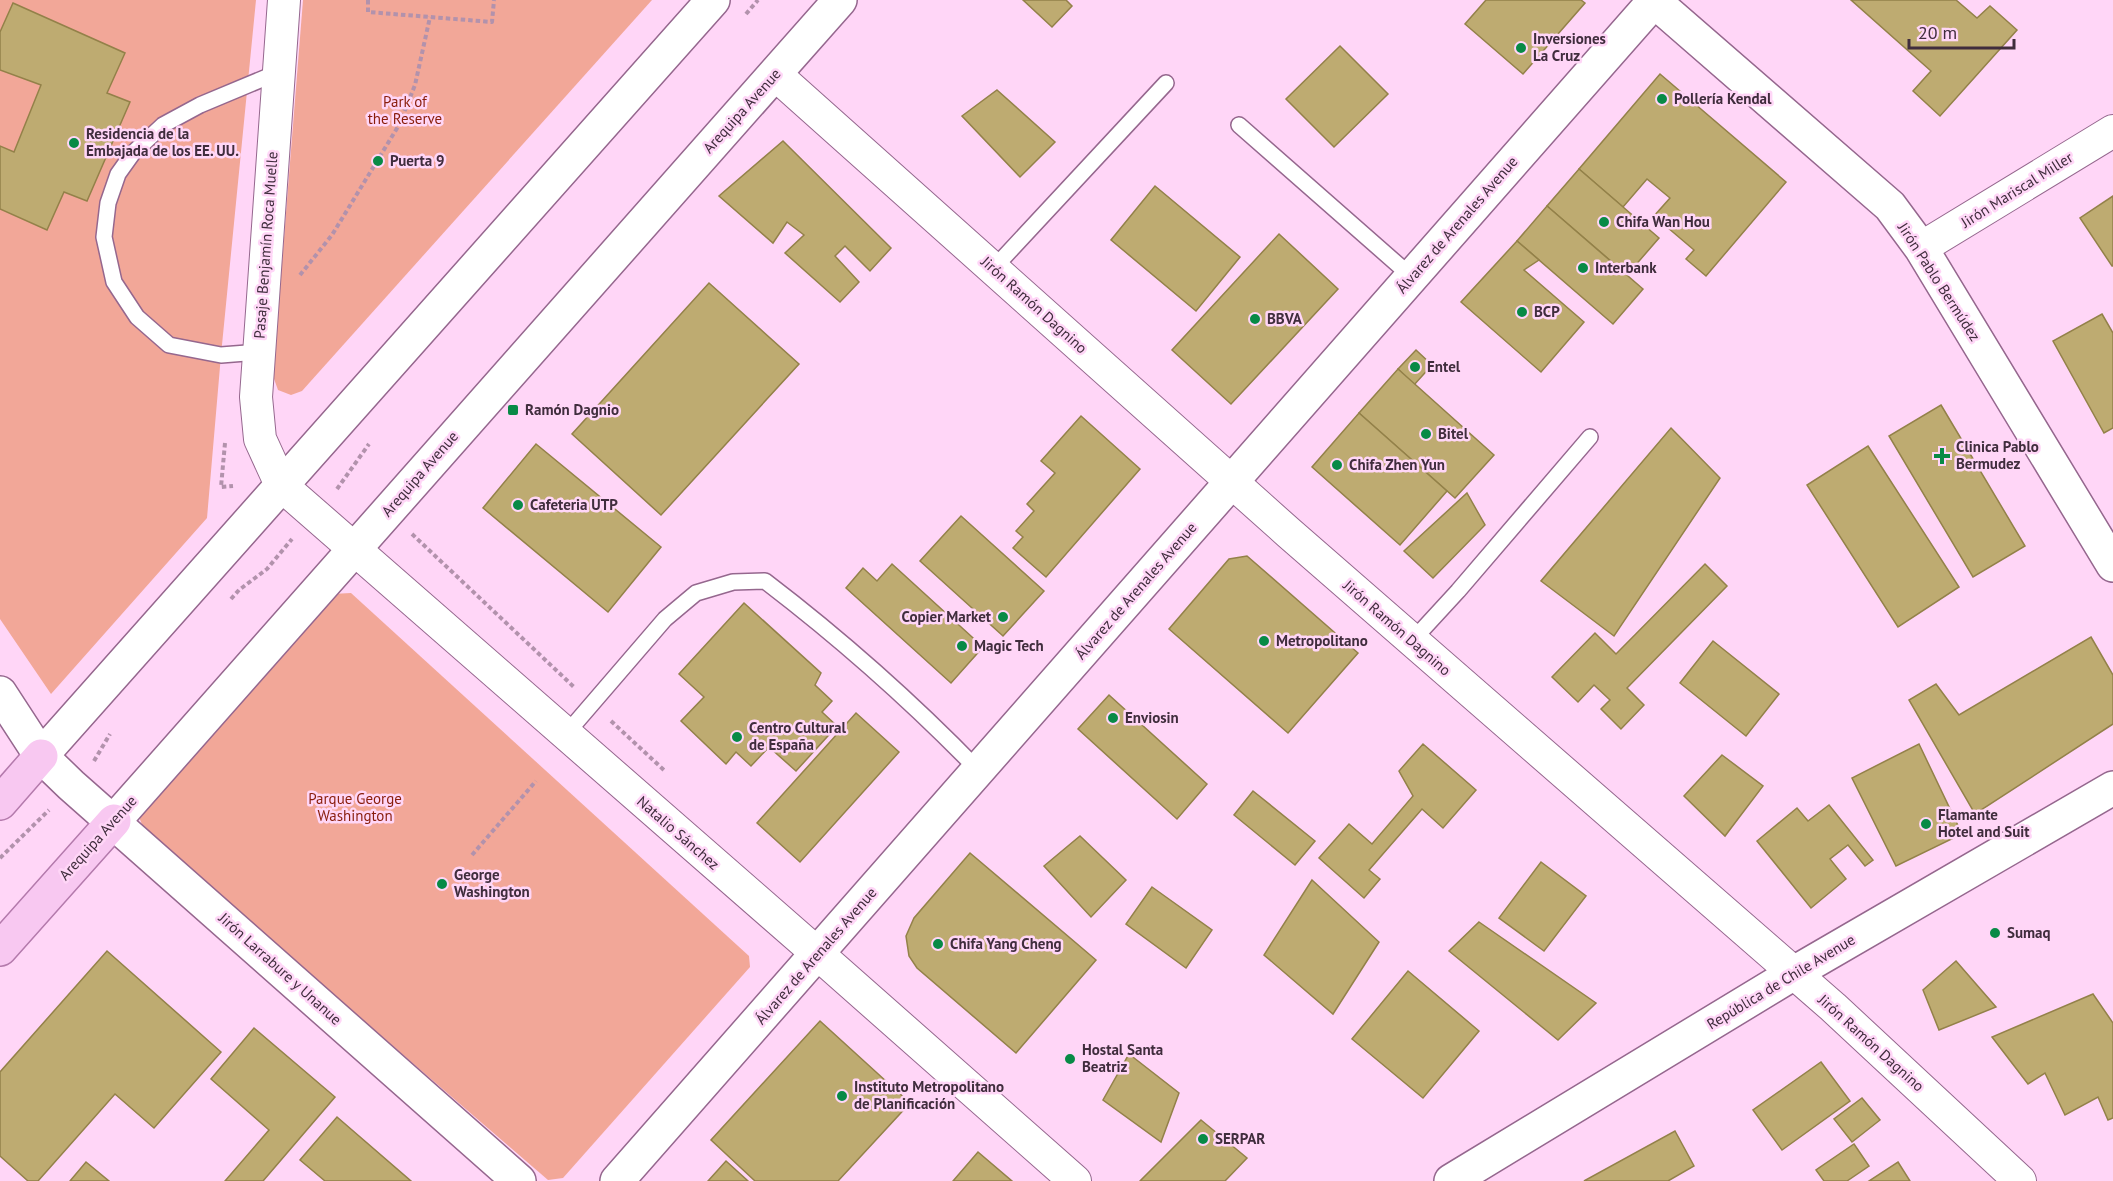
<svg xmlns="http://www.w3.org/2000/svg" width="2113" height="1181" font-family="'PT Sans',sans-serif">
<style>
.green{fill:#f2a798}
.building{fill:#beab71;stroke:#938149;stroke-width:1.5}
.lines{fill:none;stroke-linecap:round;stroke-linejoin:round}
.lane-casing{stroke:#95678e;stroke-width:18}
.street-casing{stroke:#95678e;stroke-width:34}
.secondary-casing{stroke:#95678e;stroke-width:36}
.primary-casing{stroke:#b47aac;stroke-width:36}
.path{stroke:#b292ac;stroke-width:4;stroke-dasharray:4.5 3;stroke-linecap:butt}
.lane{stroke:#fff;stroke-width:15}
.street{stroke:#fff;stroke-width:32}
.secondary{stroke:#fff;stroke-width:33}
.primary{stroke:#f8c8f1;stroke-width:33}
.poi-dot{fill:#088a46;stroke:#ffd6f7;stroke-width:2}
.labels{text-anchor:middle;stroke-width:5;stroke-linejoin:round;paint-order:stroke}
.poi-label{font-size:15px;font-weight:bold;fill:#402d3d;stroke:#ffd6f7;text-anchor:start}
.park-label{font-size:15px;fill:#891d0b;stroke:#ffd6f7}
.street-label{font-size:15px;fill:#402d3d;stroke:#ffd6f7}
</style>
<rect width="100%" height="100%" fill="#ffd6f7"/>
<g class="green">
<polygon points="0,0 256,0 221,355 207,518 51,694 0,619"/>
<polygon points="303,0 652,0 302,391 291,395 278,390 273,376"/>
<polygon points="351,593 749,956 750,967 563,1178 548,1180 145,832 137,812 332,594"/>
</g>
<g class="building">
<polygon points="1023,0 1066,0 1072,6 1052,27"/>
<polygon points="1486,0 1581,0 1585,3 1523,74 1465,24"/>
<polygon points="1851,0 1956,0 1977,18 1990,6 2017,30 1940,116 1913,91 1931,71"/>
<polygon points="13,3 125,53 107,93 130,102 87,201 64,192 47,230 0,209 0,146 14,152 41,85 0,70 0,32"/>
<polygon points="1340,46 1388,94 1334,147 1286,99"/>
<polygon points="1660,74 1786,182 1706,276 1686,259 1694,250 1654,216 1670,198 1647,179 1623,207 1579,169"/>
<polygon points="997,90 1055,142 1020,177 962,116"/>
<polygon points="783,141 891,248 870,271 845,246 835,256 859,282 840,302 785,253 804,235 787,222 773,243 719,196"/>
<polygon points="1579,169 1659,238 1627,275 1547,206"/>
<polygon points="1155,186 1240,257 1196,311 1111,240"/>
<polygon points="2113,196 2113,266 2112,266 2080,218"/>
<polygon points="1547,206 1643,289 1613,324 1517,241"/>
<polygon points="1279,234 1338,289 1231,404 1172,350"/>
<polygon points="1517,241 1539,260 1524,270 1584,322 1541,372 1461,302"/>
<polygon points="709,283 799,364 661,515 572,434"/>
<polygon points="2102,314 2113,333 2113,428 2104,433 2053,341"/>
<polygon points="1416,350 1432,365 1414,385 1398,369"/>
<polygon points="1398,369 1494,455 1455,498 1359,413"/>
<polygon points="1941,405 2025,546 1973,577 1889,436"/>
<polygon points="1359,413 1447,491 1400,545 1312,467"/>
<polygon points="1081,416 1140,469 1046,577 1013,548 1023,537 1016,531 1034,511 1027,504 1055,473 1041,461"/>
<polygon points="1671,428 1720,478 1614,636 1541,581"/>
<polygon points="536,444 661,547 608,612 483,508"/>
<polygon points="1868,446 1959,587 1898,627 1807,485"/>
<polygon points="1467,493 1485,525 1433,578 1404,551"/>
<polygon points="961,516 1044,591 1003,636 920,561"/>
<polygon points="1247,556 1358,653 1288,733 1169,629 1229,559"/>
<polygon points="892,564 983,647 951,683 846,588 863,568 877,581"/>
<polygon points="1705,564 1727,586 1627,688 1644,705 1621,729 1601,709 1610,700 1594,685 1578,702 1552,677 1595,633 1616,654"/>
<polygon points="744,603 821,673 815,685 832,701 822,712 837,726 796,771 769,747 751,766 736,752 726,764 681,721 704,697 679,674"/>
<polygon points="2091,637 2113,675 2113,724 1975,814 1909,700 1936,684 1959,715"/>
<polygon points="1713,641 1779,694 1746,736 1680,683"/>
<polygon points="1109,695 1207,784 1177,819 1078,729"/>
<polygon points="856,713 899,752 800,862 757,823"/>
<polygon points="1423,744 1476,790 1443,828 1422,809 1369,870 1380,879 1364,898 1319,858 1349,824 1372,844 1413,796 1399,771"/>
<polygon points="1919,744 1962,834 1896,866 1852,778"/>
<polygon points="1722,755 1763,786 1725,836 1684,796"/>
<polygon points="1253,791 1315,841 1295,865 1234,815"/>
<polygon points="1829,805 1873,860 1865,866 1848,845 1830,859 1846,879 1811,908 1757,841 1797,808 1808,821"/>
<polygon points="1080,836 1126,880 1091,917 1044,866"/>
<polygon points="970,853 1096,960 1016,1053 917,968 909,956 906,936 914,918"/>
<polygon points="1541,862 1586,896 1544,951 1499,918"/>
<polygon points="1312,880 1379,942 1333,1014 1264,955"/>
<polygon points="1152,887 1212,930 1186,968 1126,924"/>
<polygon points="1479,922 1596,1003 1558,1040 1449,951"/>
<polygon points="107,951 221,1052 154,1128 115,1094 38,1181 28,1181 0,1156 0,1072"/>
<polygon points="1956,961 1996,1007 1939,1030 1923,990"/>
<polygon points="1408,971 1479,1031 1423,1098 1352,1039"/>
<polygon points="2093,994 2113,1023 2113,1118 2108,1120 2098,1097 2065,1115 2045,1073 2028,1084 1992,1037"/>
<polygon points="820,1021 910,1103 838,1181 755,1181 711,1140"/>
<polygon points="254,1028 335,1097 263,1181 225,1181 269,1130 211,1079"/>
<polygon points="1129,1054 1179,1093 1161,1142 1103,1100"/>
<polygon points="1821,1062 1850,1101 1782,1150 1753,1110"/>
<polygon points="1862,1098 1880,1120 1852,1142 1834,1119"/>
<polygon points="337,1117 411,1181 325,1181 300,1160"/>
<polygon points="1201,1120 1247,1158 1225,1181 1140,1181"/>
<polygon points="1675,1131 1694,1166 1668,1181 1584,1181"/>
<polygon points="1854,1144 1869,1166 1847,1181 1824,1181 1816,1170"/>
<polygon points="978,1152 1012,1181 953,1181"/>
<polygon points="726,1161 748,1181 708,1181"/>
<polygon points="86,1162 109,1181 70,1181"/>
<polygon points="1898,1162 1910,1181 1869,1181"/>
</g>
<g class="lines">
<g class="lane-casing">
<g id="lane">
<polyline points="1239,125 1412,277"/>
<polyline points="993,269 1166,83"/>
<polyline points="259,352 221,355 169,345 137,317 114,282 104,237 108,203 118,174 133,153 163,125 200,105 279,72"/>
<polyline points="1412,641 1458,591 1590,437"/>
<path d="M566,734L665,619L696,593L733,582L765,581C841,639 912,702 979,771"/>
</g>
</g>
<g class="street-casing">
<g id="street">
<polyline points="284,0 256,397 260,439 281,485 818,954 1075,1181"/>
<polyline points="775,74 1289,533 1833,1007 2020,1181"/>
<polyline points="1921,248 2113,131"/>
</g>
</g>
<g class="secondary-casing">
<g id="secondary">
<polyline points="1653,0 1890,206 1921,248 2113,565"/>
<polyline points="0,693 41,756 71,785 519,1181"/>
<polyline points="41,756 713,0"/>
<polyline points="114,821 840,0"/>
<polyline points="617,1181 1655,0"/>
<polyline points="1451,1181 1794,973 2113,788"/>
</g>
</g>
<g class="primary-casing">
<g id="primary">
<polyline points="0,803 41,756"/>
<polyline points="0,949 114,821"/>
</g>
</g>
<g class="path">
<polyline points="368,0 368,12 492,22 494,0"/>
<polyline points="746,14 758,0"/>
<polyline points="300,275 332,235 399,125 415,85 430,17"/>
<polyline points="225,443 221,487 233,486"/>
<polyline points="337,489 369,444"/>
<polyline points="412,534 575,688"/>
<polyline points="231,599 239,590 267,569 292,539"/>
<polyline points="611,721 665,771"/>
<polyline points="94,761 110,734"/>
<polyline points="472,855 536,781"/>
<polyline points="0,858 49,810"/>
</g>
<use href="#lane" class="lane"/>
<use href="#street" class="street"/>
<use href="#secondary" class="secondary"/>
<use href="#primary" class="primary"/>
</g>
<g class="poi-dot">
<circle cx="1521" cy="48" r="6"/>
<circle cx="1662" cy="99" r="6"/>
<circle cx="74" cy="143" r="6"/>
<circle cx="378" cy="161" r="6"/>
<circle cx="1604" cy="222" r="6"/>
<circle cx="1583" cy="268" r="6"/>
<circle cx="1522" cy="312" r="6"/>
<circle cx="1255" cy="319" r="6"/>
<circle cx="1415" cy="367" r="6"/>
<rect x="507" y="404" width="12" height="12" rx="3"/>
<circle cx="1426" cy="434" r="6"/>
<path d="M1939 447h6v6h6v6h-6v6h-6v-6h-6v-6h6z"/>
<circle cx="1337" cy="465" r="6"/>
<circle cx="518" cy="505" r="6"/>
<circle cx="1003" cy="617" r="6"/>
<circle cx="1264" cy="641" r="6"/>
<circle cx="962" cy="646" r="6"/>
<circle cx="1113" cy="718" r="6"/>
<circle cx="737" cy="737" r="6"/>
<circle cx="1926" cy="824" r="6"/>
<circle cx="442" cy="884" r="6"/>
<circle cx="1995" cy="933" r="6"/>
<circle cx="938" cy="944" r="6"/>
<circle cx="1070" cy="1059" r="6"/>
<circle cx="842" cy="1096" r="6"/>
<circle cx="1203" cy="1139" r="6"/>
</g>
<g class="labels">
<g class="poi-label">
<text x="1533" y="44">Inversiones<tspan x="1533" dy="17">La Cruz</tspan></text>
<text x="1674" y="104">Pollería Kendal</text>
<text x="86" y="139">Residencia de la<tspan x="86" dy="17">Embajada de los EE. UU.</tspan></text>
<text x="390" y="166">Puerta 9</text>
<text x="1616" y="227">Chifa Wan Hou</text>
<text x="1595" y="273">Interbank</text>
<text x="1534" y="317">BCP</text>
<text x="1267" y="324">BBVA</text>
<text x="1427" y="372">Entel</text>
<text x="525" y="415">Ramón Dagnio</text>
<text x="1438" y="439">Bitel</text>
<text x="1956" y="452">Clinica Pablo<tspan x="1956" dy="17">Bermudez</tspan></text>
<text x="1349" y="470">Chifa Zhen Yun</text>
<text x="530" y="510">Cafeteria UTP</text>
<text x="991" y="622" text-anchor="end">Copier Market</text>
<text x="1276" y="646">Metropolitano</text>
<text x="974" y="651">Magic Tech</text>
<text x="1125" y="723">Enviosin</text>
<text x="749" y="733">Centro Cultural<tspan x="749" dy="17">de España</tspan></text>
<text x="1938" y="820">Flamante<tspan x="1938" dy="17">Hotel and Suit</tspan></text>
<text x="454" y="880">George<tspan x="454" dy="17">Washington</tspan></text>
<text x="2007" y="938">Sumaq</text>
<text x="950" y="949">Chifa Yang Cheng</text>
<text x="1082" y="1055">Hostal Santa<tspan x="1082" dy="17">Beatriz</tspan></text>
<text x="854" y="1092">Instituto Metropolitano<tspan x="854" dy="17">de Planificación</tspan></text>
<text x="1215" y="1144">SERPAR</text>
</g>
<g class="park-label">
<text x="405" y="107">Park of<tspan x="405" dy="17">the Reserve</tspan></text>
<text x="355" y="804">Parque George<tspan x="355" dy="17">Washington</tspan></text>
</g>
<g class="street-label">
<text transform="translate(742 111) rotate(-48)" y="5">Arequipa Avenue</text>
<text transform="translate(2017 190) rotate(-32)" y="5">Jirón Mariscal Miller</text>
<text transform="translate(1457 225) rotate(-49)" y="5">Álvarez de Arenales Avenue</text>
<text transform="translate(266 245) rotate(-86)" y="5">Pasaje Benjamín Roca Muelle</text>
<text transform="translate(1939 282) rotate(57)" y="5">Jirón Pablo Bermúdez</text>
<text transform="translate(1034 305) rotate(42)" y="5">Jirón Ramón Dagnino</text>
<text transform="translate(420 474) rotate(-49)" y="5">Arequipa Avenue</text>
<text transform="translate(1136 591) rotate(-49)" y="5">Álvarez de Arenales Avenue</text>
<text transform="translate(1397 628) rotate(41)" y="5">Jirón Ramón Dagnino</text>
<text transform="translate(678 833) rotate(41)" y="5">Natalio Sánchez</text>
<text transform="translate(98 838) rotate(-48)" y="5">Arequipa Avenue</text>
<text transform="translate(816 956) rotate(-49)" y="5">Álvarez de Arenales Avenue</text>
<text transform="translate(280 969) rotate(42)" y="5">Jirón Larrabure y Unanue</text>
<text transform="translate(1781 982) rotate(-31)" y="5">República de Chile Avenue</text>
<text transform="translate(1871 1043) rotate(42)" y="5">Jirón Ramón Dagnino</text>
</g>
</g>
<path d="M1909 39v9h105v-9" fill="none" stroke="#402d3d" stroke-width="3"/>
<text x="1918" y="39" font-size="18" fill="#402d3d" stroke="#ffd6f7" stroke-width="4.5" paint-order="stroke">20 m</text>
</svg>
